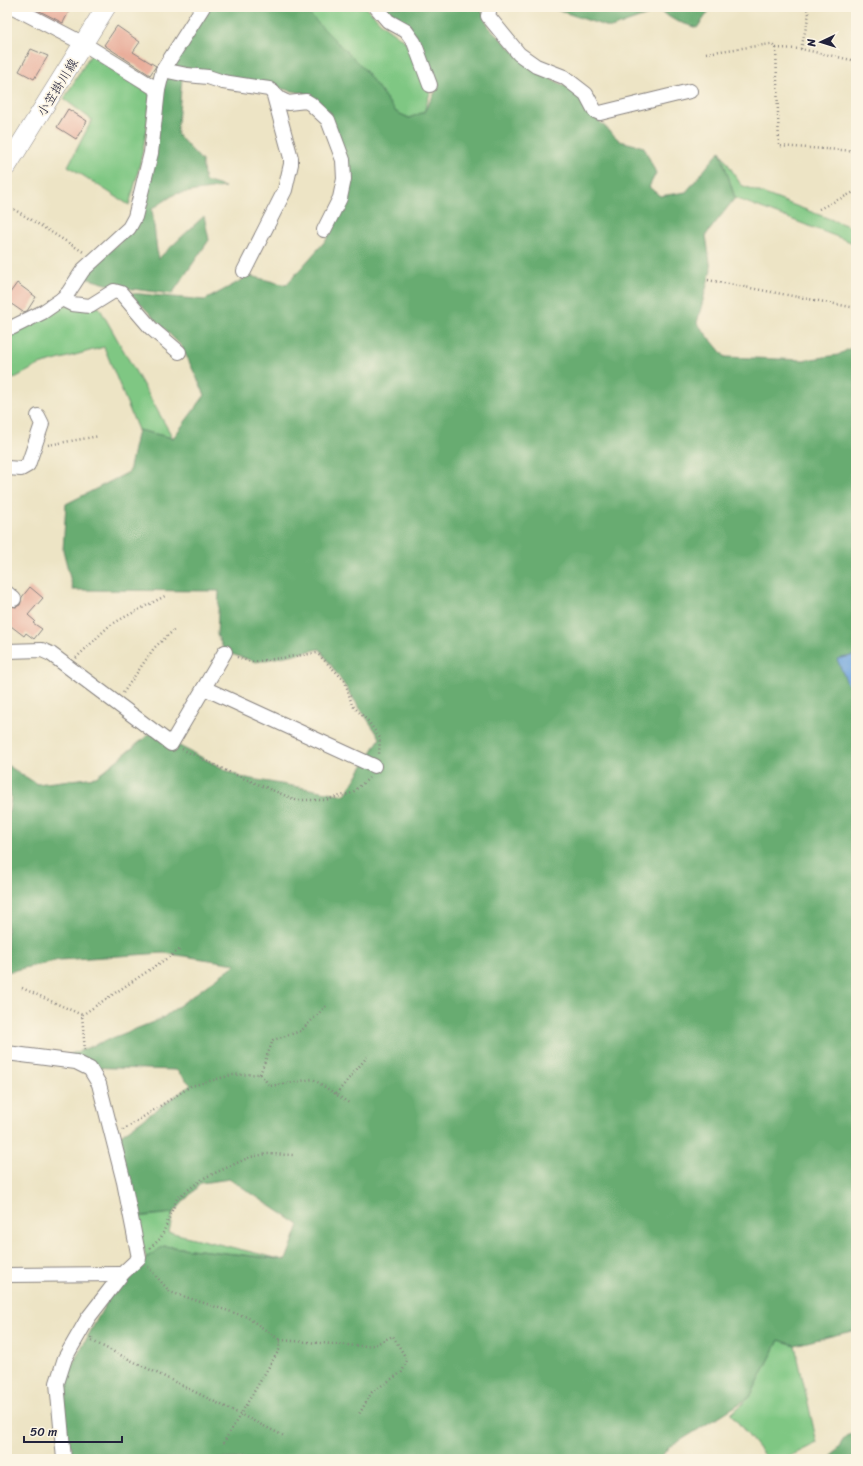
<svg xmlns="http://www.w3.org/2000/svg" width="863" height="1466" font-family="Sriracha,'Klee One',sans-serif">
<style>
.green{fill:#7fc783;stroke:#50745f}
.forest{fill:#67ac71;stroke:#446756}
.water{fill:#70a5dd;stroke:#49648c}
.building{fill:#e9ae9b}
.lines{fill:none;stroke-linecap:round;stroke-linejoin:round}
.minor-casing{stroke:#888380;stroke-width:16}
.secondary-casing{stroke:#888380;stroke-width:20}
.path{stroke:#888380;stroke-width:2.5;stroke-dasharray:1 3;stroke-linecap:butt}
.minor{stroke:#fff;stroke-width:14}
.secondary{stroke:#fff;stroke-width:19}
.labels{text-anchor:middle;stroke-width:3.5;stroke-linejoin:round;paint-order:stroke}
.street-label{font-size:13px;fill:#22223b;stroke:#fcf5e5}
</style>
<rect width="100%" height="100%" fill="#fcf5e5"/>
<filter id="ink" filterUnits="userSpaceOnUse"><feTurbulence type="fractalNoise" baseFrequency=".025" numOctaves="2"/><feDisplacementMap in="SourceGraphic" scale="8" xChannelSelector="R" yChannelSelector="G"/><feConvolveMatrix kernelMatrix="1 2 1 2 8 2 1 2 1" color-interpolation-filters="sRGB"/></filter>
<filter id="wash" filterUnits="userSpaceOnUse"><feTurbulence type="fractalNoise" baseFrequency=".012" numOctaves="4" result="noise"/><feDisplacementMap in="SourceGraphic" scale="16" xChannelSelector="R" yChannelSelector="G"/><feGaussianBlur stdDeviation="0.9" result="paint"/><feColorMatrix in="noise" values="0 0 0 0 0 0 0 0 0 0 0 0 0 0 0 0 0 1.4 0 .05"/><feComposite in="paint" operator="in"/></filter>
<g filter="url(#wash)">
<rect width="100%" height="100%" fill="#ede4c5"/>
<g class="green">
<polygon points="302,7 366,7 383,25 405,41 430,93 424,112 409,118 396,112 364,69"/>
<path d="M91,54L134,81L150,94C148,132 140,169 129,205L68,166L92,120L64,99Z"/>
<polygon points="720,151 741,185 856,229 856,244 735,198"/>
<polygon points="64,305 99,307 173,438 138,430 104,347 39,365 7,382 7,332"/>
<polygon points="173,1213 169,1232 280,1259 164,1246 146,1258 136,1217"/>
<polygon points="779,1340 795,1345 817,1443 784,1459 767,1459 731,1414 750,1397"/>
</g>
<g class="forest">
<polygon points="208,7 302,7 364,69 396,112 409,118 424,112 439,85 414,35 384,7 480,7 489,27 530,67 578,93 597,119 620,141 644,147 656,173 649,187 660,196 686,192 720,151 735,198 706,235 711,270 697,323 725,357 805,360 838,355 856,345 856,881 855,899 856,900 856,1330 795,1345 779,1340 750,1397 667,1449 660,1459 69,1459 62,1383 122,1274 164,1246 286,1260 299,1225 230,1179 201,1183 173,1213 131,1217 118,1137 191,1085 176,1070 86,1067 56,1060 161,1019 236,964 164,953 59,960 7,972 7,822 11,798 7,778 7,765 37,784 96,777 152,732 240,777 345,795 380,738 320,649 256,662 225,652 217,635 219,591 73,590 63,550 66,504 129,472 138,430 173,438 205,395 182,347 130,293 205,300 242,280 247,275 286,285 327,239 347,182 330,117 311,95 171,65"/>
<polygon points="548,7 712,7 697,28 676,21 659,11 611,28"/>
<polygon points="165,78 182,78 177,134 202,161 205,181 225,187 175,194 152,209 158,259 204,216 209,240 172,294 117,287 82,277 136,226"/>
<polygon points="856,1432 856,1459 830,1459 846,1436"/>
</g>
<polygon class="water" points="856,655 856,688 848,685 837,659"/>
<g id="blocks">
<g class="building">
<polygon points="32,7 71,7 63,23"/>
<polygon points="117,26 140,42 133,52 156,66 150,75 104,45"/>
<polygon points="31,49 48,56 34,79 19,71"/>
<polygon points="68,109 87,121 76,139 57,127"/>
<polygon points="17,283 36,297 27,311 23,312 7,301 7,297"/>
<polygon points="30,587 43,598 28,615 35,621 33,623 42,629 34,639 26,633 24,636 7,623 7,611 10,606 16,607 20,605 22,597"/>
</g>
</g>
</g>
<g filter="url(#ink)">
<use href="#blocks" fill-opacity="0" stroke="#888380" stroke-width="1"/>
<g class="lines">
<g class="minor-casing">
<g id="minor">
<polyline points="13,7 84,44 158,90"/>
<polyline points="376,7 388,21 406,31 414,42 430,85"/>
<polyline points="490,7 488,16 519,54 536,66 564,77 586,94 595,111 600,113 690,91"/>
<polyline points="163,70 187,75 208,77 223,82 269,89 280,99 288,103 306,101 311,104 328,120 343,160 344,179 340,198 324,230"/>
<polyline points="244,271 285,190 291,164 291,158 273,92"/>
<polyline points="62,299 72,304 90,306 114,291 121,293 151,328 179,352"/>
<polyline points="7,328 13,327 43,312 62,299 68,293 83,270 129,228 135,217 151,153 158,90 163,70 203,7"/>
<polyline points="7,468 21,469 28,465 42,424 38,416"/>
<polyline points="7,593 14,599"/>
<polyline points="7,651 42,650 51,654 171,744 225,652"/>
<polyline points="204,688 374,766"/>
<polyline points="7,1053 76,1062 90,1069 99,1084 124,1182 139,1258 122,1274 88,1318 65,1358 57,1383 64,1459"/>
<polyline points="7,1275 122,1274"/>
</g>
</g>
<g class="secondary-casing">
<polyline id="secondary" points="7,166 106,7"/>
</g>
<g class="path">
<polyline points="776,48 801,49 856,61"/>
<polyline points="801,49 809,14 806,7"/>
<polyline points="706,53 771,44 776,48 779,146 856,151"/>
<polyline points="7,205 85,253"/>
<polyline points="819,209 856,191"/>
<polyline points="708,280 856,308"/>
<polyline points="48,445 99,436"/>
<polyline points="237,657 251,662 317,653 345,681 352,705 368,721 380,738 379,755"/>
<polyline points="76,658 109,626 123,618 165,596"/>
<polyline points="123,693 154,648 174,630"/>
<polyline points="182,749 231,773 296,800 325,800 352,793 369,778"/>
<polyline points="856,881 854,899 856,900"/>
<polyline points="22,988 82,1015 85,1052"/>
<polyline points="82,1015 181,949"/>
<polyline points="260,1074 273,1040 301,1031 326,1006"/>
<polyline points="336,1094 367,1057"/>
<polyline points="123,1130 191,1086 232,1075 260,1074 270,1086 313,1079 349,1103"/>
<polyline points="150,1248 161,1238 177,1198 204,1178 250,1157 267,1154 293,1155"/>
<polyline points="148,1267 170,1292 247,1317 280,1340 279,1350 222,1445"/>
<polyline points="92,1337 92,1341 284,1436"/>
<polyline points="280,1340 360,1346 374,1345 393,1336 407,1360 402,1372 372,1392 358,1416"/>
</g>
<use href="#minor" class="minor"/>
<use href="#secondary" class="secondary"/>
</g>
</g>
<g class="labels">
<g class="street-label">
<text transform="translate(57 87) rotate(-58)" y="5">小笠掛川線</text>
</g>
</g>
<rect width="863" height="1466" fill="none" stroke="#fcf5e5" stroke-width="24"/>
<g transform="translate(821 42) rotate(266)" stroke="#fcf5e5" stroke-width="3" paint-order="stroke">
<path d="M0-3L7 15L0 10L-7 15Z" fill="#22223b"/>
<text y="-6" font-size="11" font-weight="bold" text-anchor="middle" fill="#22223b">N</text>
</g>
<path d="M24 1436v6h98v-6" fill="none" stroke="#22223b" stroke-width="2"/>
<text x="30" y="1436" font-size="12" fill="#22223b" stroke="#fcf5e5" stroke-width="3" paint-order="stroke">50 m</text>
</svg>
